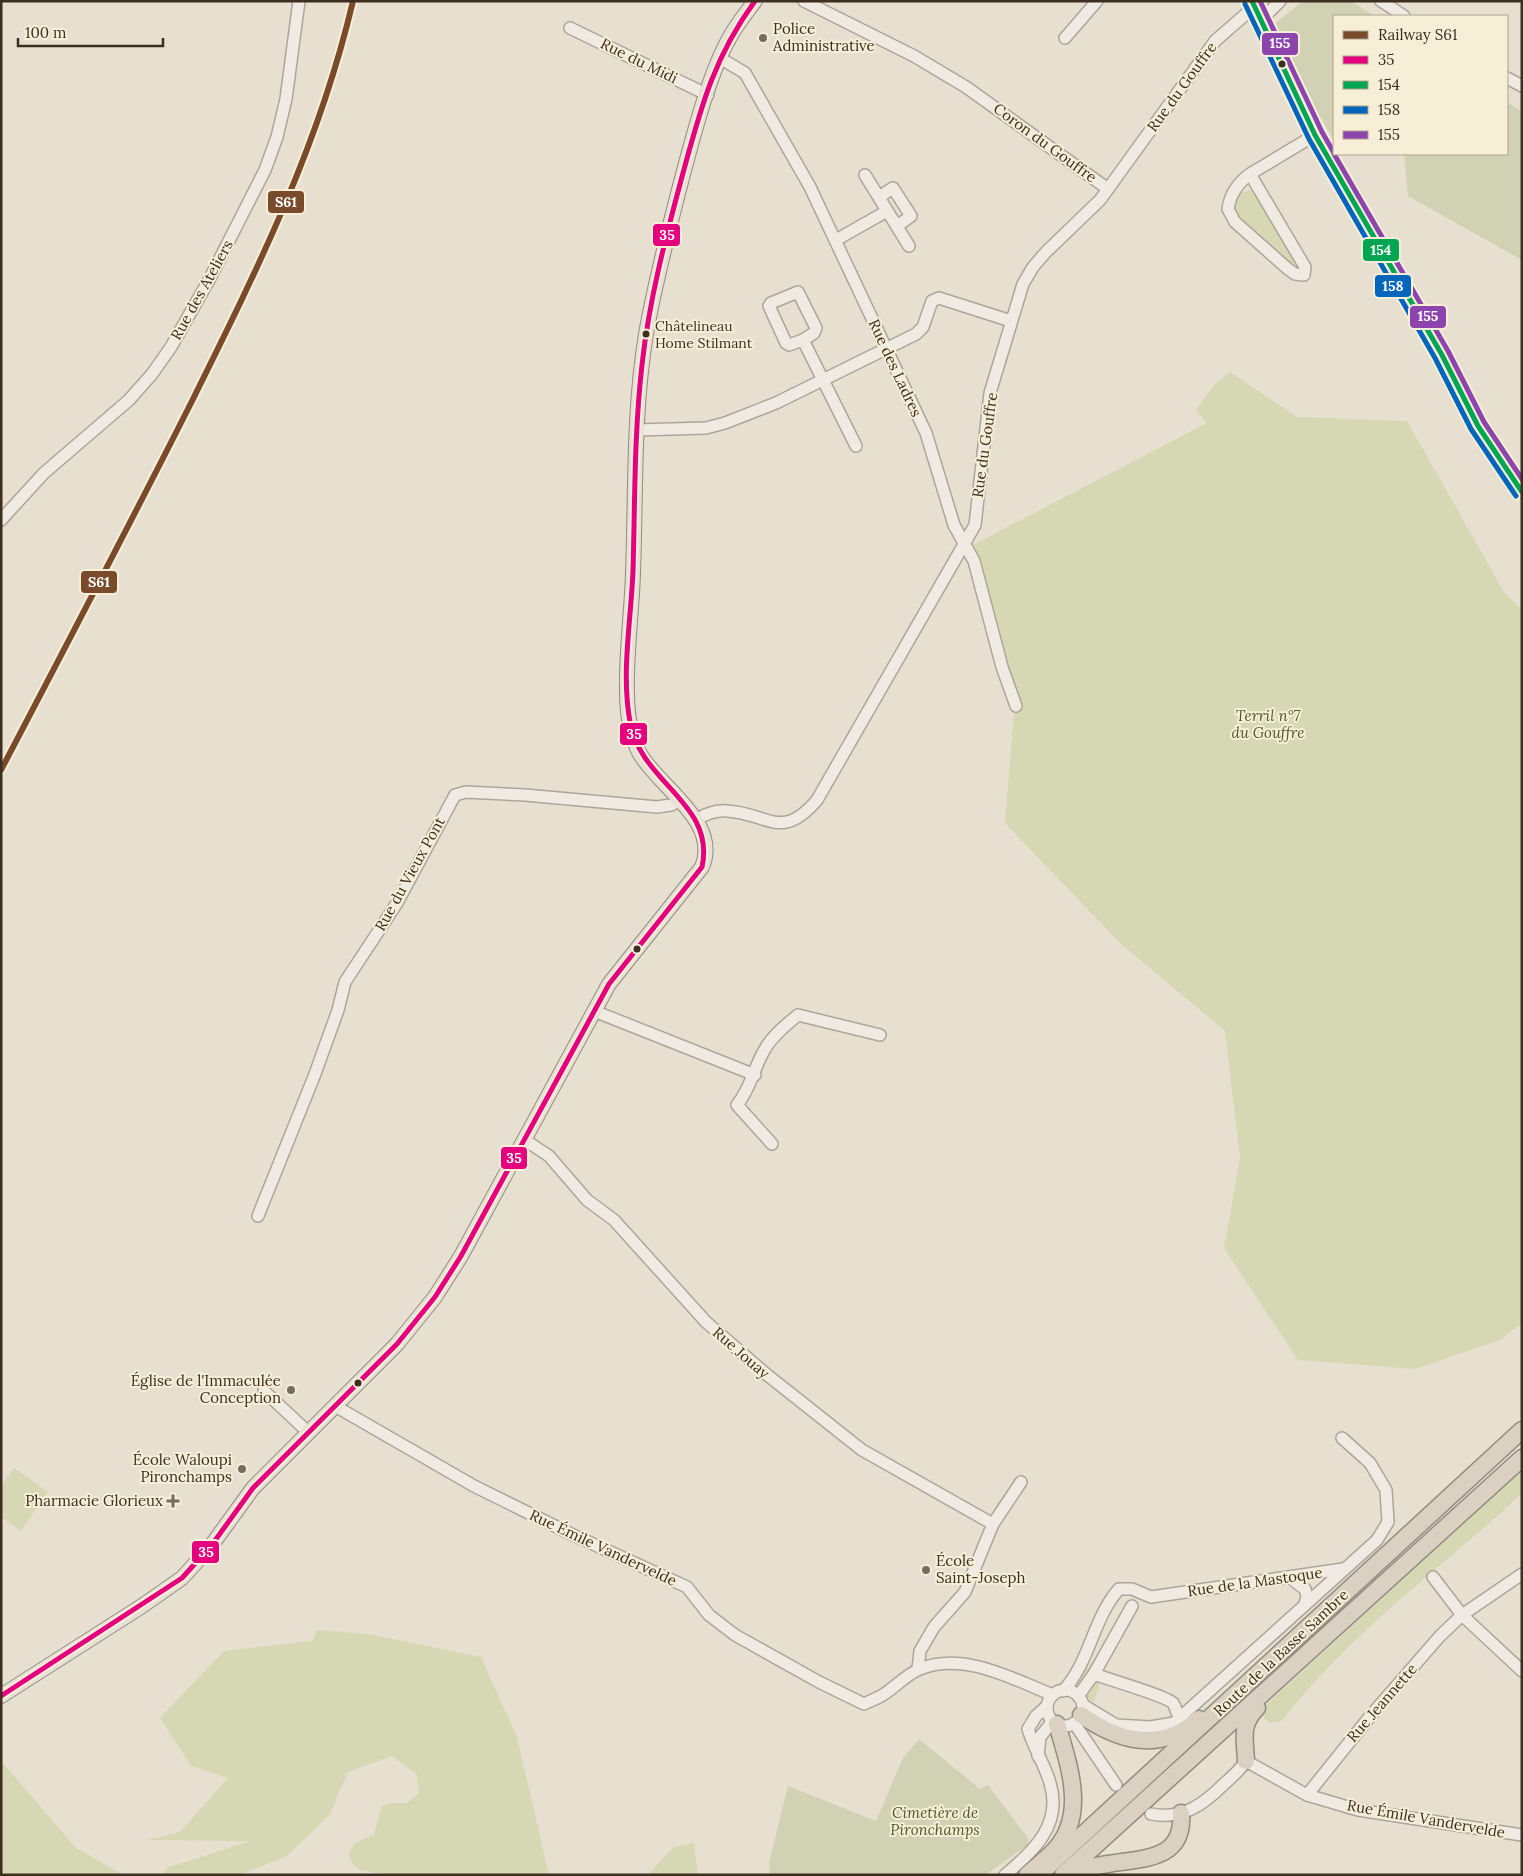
<svg xmlns="http://www.w3.org/2000/svg" width="1523" height="1876" font-family="Lora,serif">
<style>
.green{fill:#d6d7b3}
.cemetery{fill:#d1d1b3}
.lines{fill:none;stroke-linecap:round;stroke-linejoin:round}
.minor-casing{stroke:#ada599;stroke-width:14}
.major-casing{stroke:#928b80;stroke-width:16}
.highway-casing{stroke:#928b80;stroke-width:19}
.minor{stroke:#efebe3;stroke-width:11}
.major{stroke:#e6e1d4;stroke-width:14}
.highway{stroke:#dad1c2;stroke-width:16}
.bus-1-casing{stroke:#f7eed8;stroke-width:9}
.bus-2-casing{stroke:#f7eed8;stroke-width:9}
.bus-3-casing{stroke:#f7eed8;stroke-width:9}
.bus-4-casing{stroke:#f7eed8;stroke-width:9}
.bus-1{stroke:#e5007d;stroke-width:5}
.bus-2{stroke:#00a651;stroke-width:5}
.bus-3{stroke:#0065bd;stroke-width:5}
.bus-4{stroke:#8e44ad;stroke-width:5}
.rail-1-casing{stroke:#f7eed8;stroke-width:10}
.rail-1{stroke:#7a4b2a;stroke-width:6}
.poi-dot{fill:#786c5e;stroke:#f7eed8;stroke-width:2}
.bus-dot{fill:#3d2e20;stroke:#f7eed8;stroke-width:2}
.labels{text-anchor:middle;stroke-width:4;stroke-linejoin:round;paint-order:stroke}
.bus-label{font-size:14px;fill:#3d2e20;stroke:#f7eed8;text-anchor:start}
.poi-label{font-size:15px;fill:#3d2e20;stroke:#f7eed8;text-anchor:end}
.street-label{font-size:15px;fill:#3d2e20;stroke:#f7eed8}
.park-label{font-size:15px;font-style:italic;fill:#4d5a26;stroke:#f7eed8}
.line-badge{stroke:#f7eed8;stroke-width:2}
.badge-label{font-size:14px;text-anchor:middle;font-weight:bold;fill:#fff}
</style>
<rect width="100%" height="100%" fill="#e7e0d1"/>
<g class="green">
<polygon points="1250,190 1257,193 1296,260 1295,264 1292,265 1241,222 1232,210 1237,194"/>
<polygon points="1230,372 1297,417 1407,421 1504,592 1522,610 1522,1323 1500,1340 1415,1369 1298,1360 1224,1248 1240,1158 1225,1031 1119,942 1005,823 1014,711 971,546 1207,423 1196,410 1212,387"/>
<polygon points="14,1468 48,1492 21,1531 1,1517 1,1486"/>
<path d="M1522,1470V1493L1502,1512C1427,1578 1343,1641 1282,1721L1270,1723L1264,1718L1266,1705Z"/>
<polygon points="1127,1603 1136,1608 1106,1661 1094,1702 1070,1690 1097,1656"/>
<polygon points="317,1630 368,1634 481,1657 517,1737 549,1875 387,1875 360,1870 352,1863 349,1853 355,1843 374,1834 382,1806 391,1803 407,1803 419,1793 417,1775 392,1756 348,1772 330,1814 287,1856 240,1875 163,1875 167,1868 250,1841 146,1840 180,1832 228,1778 191,1766 160,1718 224,1651 312,1641"/>
<polygon points="1,1761 76,1848 124,1875 1,1875"/>
<polygon points="694,1843 698,1875 647,1875 673,1848"/>
</g>
<g class="cemetery">
<polygon points="1303,1 1351,1 1374,16 1334,16 1334,140 1296,76 1272,26"/>
<polygon points="1507,102 1522,112 1522,260 1408,196 1404,154 1507,154"/>
<polygon points="919,1739 980,1789 988,1785 991,1789 1028,1838 1028,1845 985,1875 770,1875 769,1863 788,1786 876,1821 903,1758"/>
</g>
<g class="lines">
<g class="minor-casing">
<g id="minor">
<polyline points="804,1 914,56 966,87 1108,189"/>
<path d="M1252,1L1315,135L1442,355C1462,403 1491,450 1522,492"/>
<polyline points="1381,1 1404,16"/>
<polyline points="1261,20 1280,1"/>
<polyline points="570,28 708,95"/>
<polyline points="1065,38 1097,1"/>
<polyline points="720,58 745,73 810,187 926,433 954,525 974,561 1002,667 1016,706"/>
<polyline points="1507,78 1522,86"/>
<path d="M1250,174L1305,267L1304,275L1295,274L1288,269L1235,222L1228,209C1230,194 1238,183 1250,174L1315,135"/>
<polyline points="865,175 909,246"/>
<polyline points="879,197 893,188 911,216 897,226"/>
<polyline points="836,240 887,211"/>
<polyline points="803,340 814,333 816,328 798,292 771,303 769,306 786,343 789,345 803,340 856,446"/>
<polyline points="637,430 706,428 725,423 776,403 916,334 923,327 932,301 939,298 1011,321"/>
<polyline points="1,520 44,473 129,400 152,374 171,347 209,280 265,170 277,137 286,99 299,1"/>
<path d="M697,819C706,814 716,810 727,811C768,813 781,842 817,800L975,525L990,393L1023,284L1033,267L1046,252L1100,200L1215,41L1254,7"/>
<polyline points="594,1011 755,1075"/>
<polyline points="525,1140 549,1156 587,1200 614,1220 706,1322 766,1374 862,1450 993,1524"/>
<path d="M772,1144L737,1105C751,1088 754,1067 765,1049C772,1036 787,1024 798,1015L880,1035"/>
<polyline points="258,1216 315,1074 338,1010 345,982 397,903 455,795 466,792 525,795 657,807 671,805 679,801"/>
<polyline points="264,1391 309,1433"/>
<path d="M335,1406L474,1486L569,1533L687,1587L709,1615L735,1635L819,1682L864,1704C870,1701 876,1699 881,1696C895,1688 905,1675 920,1669C963,1651 1013,1679 1053,1695"/>
<polyline points="1289,1577 1305,1589 1307,1597 1305,1604"/>
<polyline points="1433,1577 1462,1615 1522,1671"/>
<polyline points="918,1669 920,1651 934,1627 965,1592 993,1524 1021,1482"/>
<path d="M1094,1674C1107,1679 1166,1696 1173,1703C1176,1707 1176,1713 1180,1717"/>
<circle cx="1065" cy="1708" r="18"/>
<path d="M1063,1691C1090,1662 1093,1618 1119,1589H1132L1151,1597L1343,1569"/>
<polyline points="1078,1696 1094,1674 1132,1606"/>
<polyline points="1083,1705 1116,1725 1151,1727 1174,1723 1377,1540 1388,1522 1386,1490 1370,1463 1342,1438"/>
<polyline points="1074,1723 1116,1785"/>
<polyline points="1038,1756 1040,1737 1053,1721"/>
<polyline points="1307,1795 1372,1714 1440,1636 1462,1615 1522,1574"/>
<path d="M1151,1814C1182,1820 1203,1805 1224,1784C1232,1777 1240,1770 1246,1761L1307,1795L1358,1810L1522,1835"/>
<path d="M1005,1875C1033,1851 1063,1825 1050,1783C1045,1765 1034,1749 1028,1729L1036,1716L1047,1706"/>
</g>
</g>
<g class="major-casing">
<path id="major" d="M1,1696L142,1606L182,1578L211,1546L253,1488L397,1344L435,1297L461,1256L609,984L702,867C721,822 660,788 640,754C630,736 627,711 627,691C626,652 632,611 633,572C636,493 633,413 646,334C655,282 669,229 682,178C694,134 709,73 731,35C738,23 747,12 755,1"/>
</g>
<g class="highway-casing">
<g id="highway">
<path d="M1081,1715C1120,1742 1160,1753 1199,1719"/>
<path d="M1246,1761C1245,1740 1240,1724 1257,1708"/>
<path d="M1027,1875C1036,1867 1045,1860 1053,1852C1088,1816 1069,1766 1057,1724"/>
<polyline points="1039,1875 1522,1430"/>
<polyline points="1063,1875 1522,1458"/>
<path d="M1073,1875C1112,1851 1186,1876 1181,1813"/>
</g>
</g>
<use href="#minor" class="minor"/>
<use href="#major" class="major"/>
<use href="#highway" class="highway"/>
<g class="bus-1-casing">
<path id="bus-1" d="M1,1696L182,1578L211,1546L253,1488L397,1344L435,1297L461,1256L609,984L702,867C716,803 641,784 630,722C621,673 631,621 633,571C635,503 634,434 642,365C649,300 666,236 683,173C701,107 714,57 755,1"/>
</g>
<g class="bus-2-casing">
<polyline id="bus-2" points="1252,1 1315,135 1442,355 1478,426 1522,492"/>
</g>
<g class="bus-3-casing">
<polyline id="bus-3" points="1245,4 1309,139 1435,358 1471,429 1516,496"/>
</g>
<g class="bus-4-casing">
<g id="bus-4">
<polyline points="1260,1 1322,132 1334,153"/>
<polyline points="1334,154 1448,351 1484,422 1522,479"/>
</g>
</g>
<use href="#bus-1" class="bus-1"/>
<use href="#bus-2" class="bus-2"/>
<use href="#bus-3" class="bus-3"/>
<use href="#bus-4" class="bus-4"/>
<g class="rail-1-casing">
<path id="rail-1" d="M1,770C65,648 129,526 191,403C257,270 319,146 353,1"/>
</g>
<use href="#rail-1" class="rail-1"/>
</g>
<g class="poi-dot">
<circle cx="763" cy="38" r="5"/>
<circle cx="291" cy="1390" r="5"/>
<circle cx="242" cy="1469" r="5"/>
<path d="M170.5 1493.5h5v5h5v5h-5v5h-5v-5h-5v-5h5z"/>
<circle cx="926" cy="1570" r="5"/>
</g>
<g class="bus-dot">
<circle cx="1282" cy="64" r="4.5"/>
<circle cx="646" cy="334" r="4.5"/>
<circle cx="637" cy="949" r="4.5"/>
<circle cx="358" cy="1383" r="4.5"/>
</g>
<g class="labels">
<g class="bus-label">
<text x="655" y="331">Châtelineau<tspan x="655" dy="17">Home Stilmant</tspan></text>
</g>
<g class="poi-label">
<text x="773" y="34" text-anchor="start">Police<tspan x="773" dy="17">Administrative</tspan></text>
<text x="281" y="1386">Église de l'Immaculée<tspan x="281" dy="17">Conception</tspan></text>
<text x="232" y="1465">École Waloupi<tspan x="232" dy="17">Pironchamps</tspan></text>
<text x="163" y="1506">Pharmacie Glorieux</text>
<text x="936" y="1566" text-anchor="start">École<tspan x="936" dy="17">Saint-Joseph</tspan></text>
</g>
<g class="street-label">
<text transform="translate(639 61) rotate(26)" y="5">Rue du Midi</text>
<text transform="translate(1182 87) rotate(-54)" y="5">Rue du Gouffre</text>
<text transform="translate(1045 143) rotate(36)" y="5">Coron du Gouffre</text>
<text transform="translate(202 290) rotate(-61)" y="5">Rue des Ateliers</text>
<text transform="translate(895 368) rotate(65)" y="5">Rue des Ladres</text>
<text transform="translate(985 445) rotate(-82)" y="5">Rue du Gouffre</text>
<text transform="translate(410 874) rotate(-61)" y="5">Rue du Vieux Pont</text>
<text transform="translate(741 1353) rotate(41)" y="5">Rue Jouay</text>
<text transform="translate(603 1548) rotate(25)" y="5">Rue Émile Vandervelde</text>
<text transform="translate(1255 1582) rotate(-8)" y="5">Rue de la Mastoque</text>
<text transform="translate(1281 1653) rotate(-43)" y="5">Route de la Basse Sambre</text>
<text transform="translate(1382 1703) rotate(-49)" y="5">Rue Jeannette</text>
<text transform="translate(1426 1819) rotate(10)" y="5">Rue Émile Vandervelde</text>
</g>
<g class="park-label">
<text x="1268" y="721">Terril n°7<tspan x="1268" dy="17">du Gouffre</tspan></text>
<text x="935" y="1818">Cimetière de<tspan x="935" dy="17">Pironchamps</tspan></text>
</g>
</g>
<g class="line-badge">
<rect x="1261" y="32" width="38" height="24" rx="5" fill="#8e44ad"/>
<rect x="267" y="190" width="38" height="24" rx="5" fill="#7a4b2a"/>
<rect x="652" y="223" width="29" height="24" rx="5" fill="#e5007d"/>
<rect x="1362" y="238" width="38" height="24" rx="5" fill="#00a651"/>
<rect x="1374" y="274" width="38" height="24" rx="5" fill="#0065bd"/>
<rect x="1409" y="305" width="38" height="24" rx="5" fill="#8e44ad"/>
<rect x="80" y="570" width="38" height="24" rx="5" fill="#7a4b2a"/>
<rect x="619" y="722" width="29" height="24" rx="5" fill="#e5007d"/>
<rect x="500" y="1146" width="28" height="24" rx="5" fill="#e5007d"/>
<rect x="191" y="1540" width="29" height="24" rx="5" fill="#e5007d"/>
</g>
<g class="badge-label">
<text x="1280" y="48">155</text>
<text x="286" y="207">S61</text>
<text x="667" y="240">35</text>
<text x="1381" y="255">154</text>
<text x="1393" y="291">158</text>
<text x="1428" y="321">155</text>
<text x="99" y="587">S61</text>
<text x="634" y="739">35</text>
<text x="514" y="1163">35</text>
<text x="206" y="1557">35</text>
</g>
<rect width="1523" height="1876" fill="none" stroke="#3d2e20" stroke-width="5"/>
<rect x="1333" y="15" width="175" height="140" fill="#f7eed8" stroke="#ada18e"/>
<rect x="1343" y="31" width="25" height="8" fill="#7a4b2a" stroke="#ada18e"/>
<text x="1378" y="40" font-size="15" fill="#3d2e20">Railway S61</text>
<rect x="1343" y="56" width="25" height="8" fill="#e5007d" stroke="#ada18e"/>
<text x="1378" y="65" font-size="15" fill="#3d2e20">35</text>
<rect x="1343" y="81" width="25" height="8" fill="#00a651" stroke="#ada18e"/>
<text x="1378" y="90" font-size="15" fill="#3d2e20">154</text>
<rect x="1343" y="106" width="25" height="8" fill="#0065bd" stroke="#ada18e"/>
<text x="1378" y="115" font-size="15" fill="#3d2e20">158</text>
<rect x="1343" y="131" width="25" height="8" fill="#8e44ad" stroke="#ada18e"/>
<text x="1378" y="140" font-size="15" fill="#3d2e20">155</text>
<path d="M18 38v8h145v-8" fill="none" stroke="#3d2e20" stroke-width="2.5"/>
<text x="25" y="38" font-size="15" fill="#3d2e20" stroke="#f7eed8" stroke-width="4" paint-order="stroke">100 m</text>
</svg>
